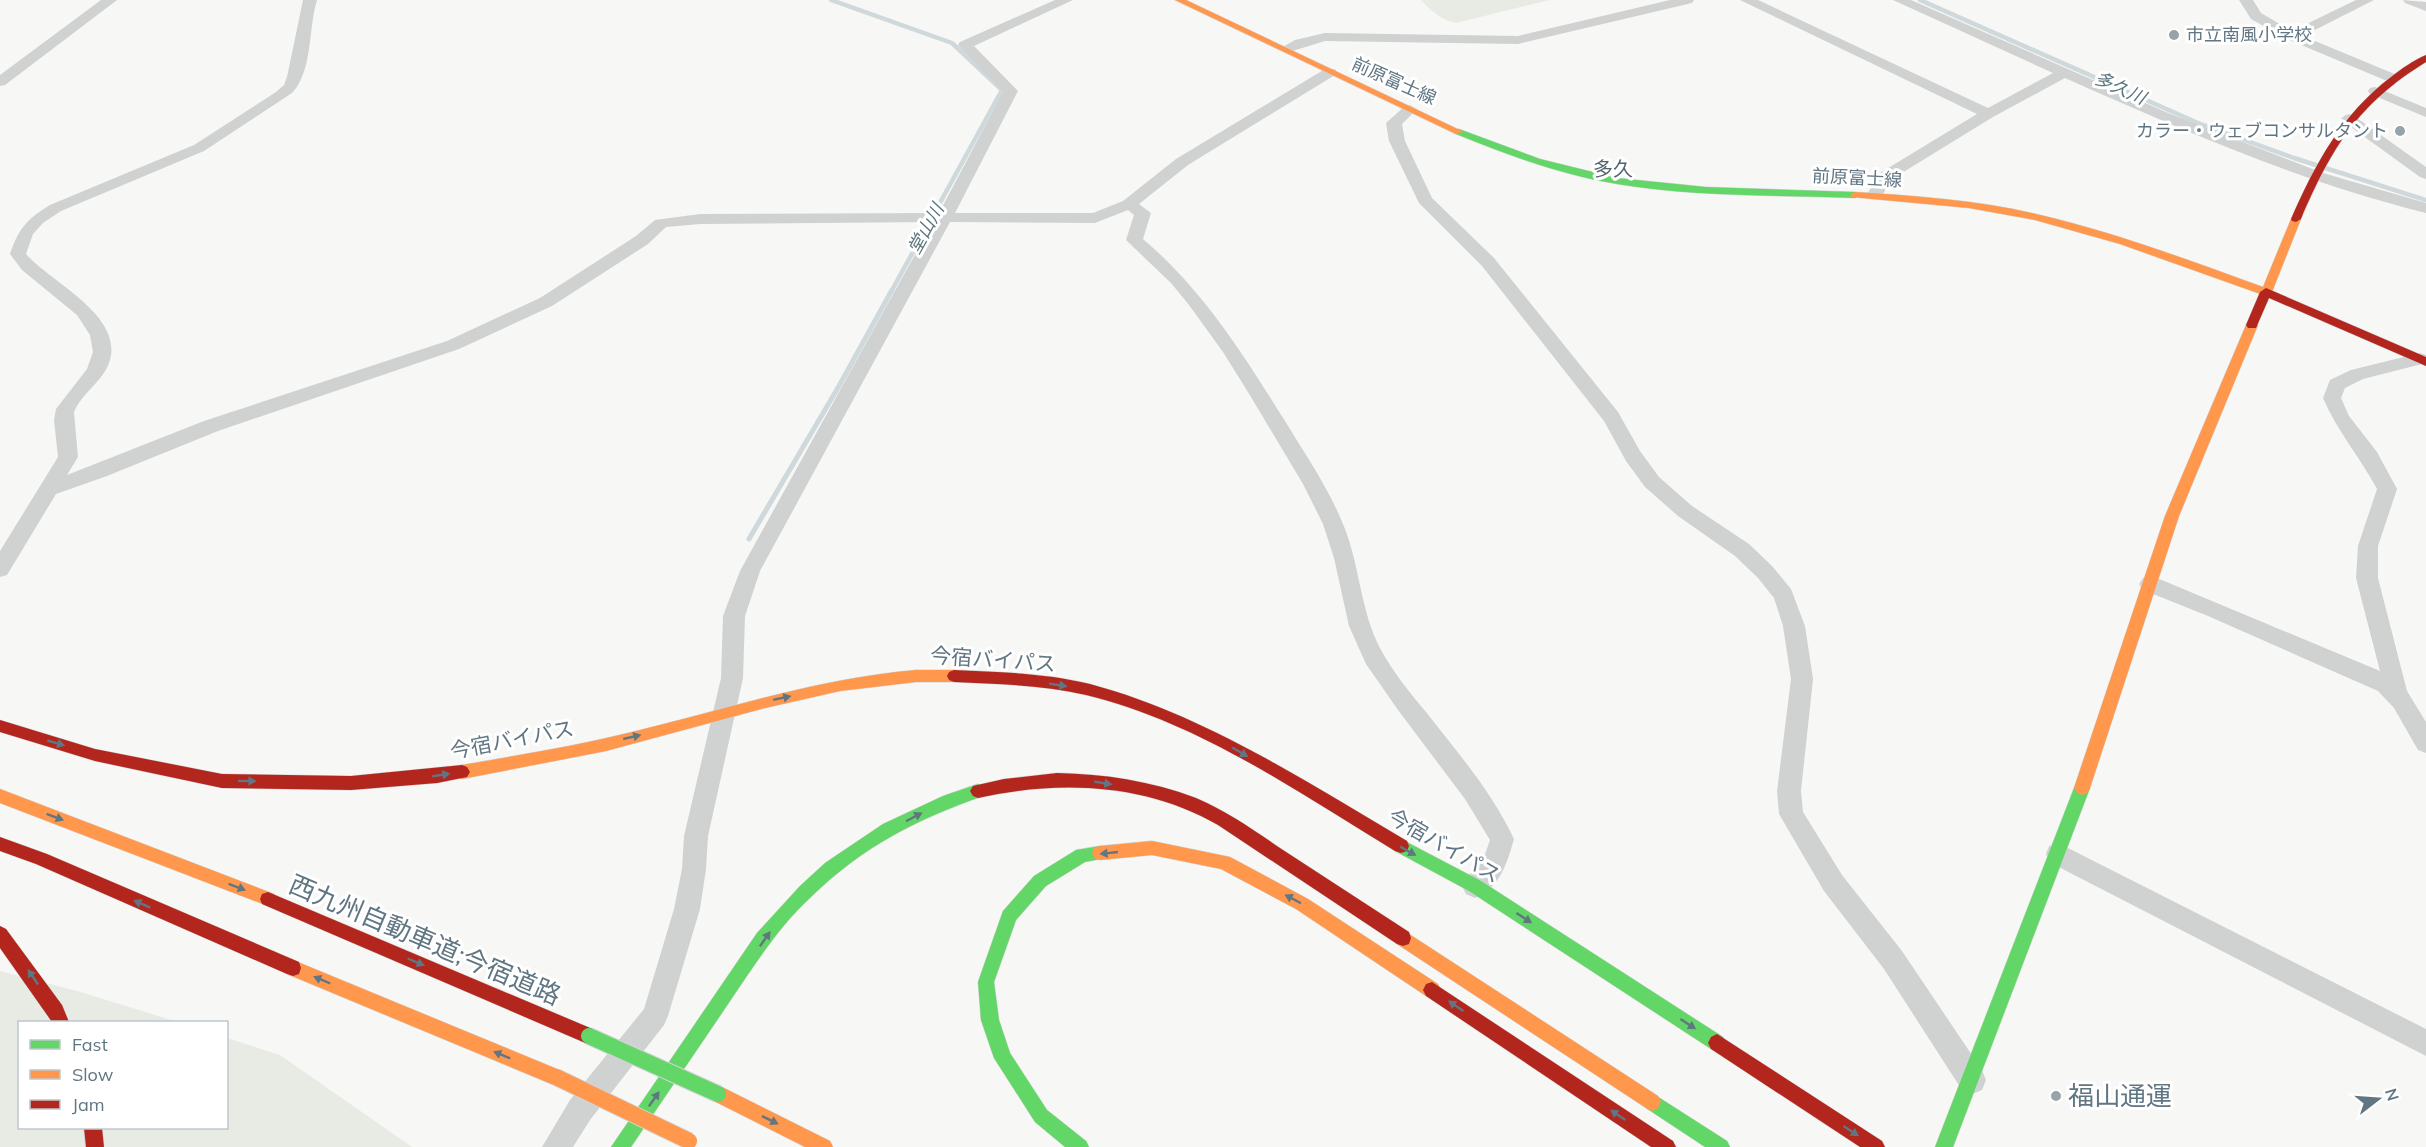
<svg xmlns="http://www.w3.org/2000/svg" width="2426" height="1147" font-family="Mulish,'Noto Sans JP',sans-serif">
<style>
.green{fill:#e7ebe4}
.lines{fill:none;stroke-linecap:round;stroke-linejoin:round}
.stream-far1{stroke:#cfd8db;stroke-width:4.5}
.stream{stroke:#cfd8db;stroke-width:5}
.fast-casing{stroke:#d4d5d5;stroke-width:1}
.slow-casing{stroke:#d4d5d5;stroke-width:1}
.jam-casing{stroke:#d4d5d5;stroke-width:1}
.street{fill:#d0d1d1;fill-rule:evenodd}
.fast{fill:#63d668;fill-rule:evenodd}
.slow{fill:#ff974d;fill-rule:evenodd}
.jam{fill:#b3261e;fill-rule:evenodd}
.fast-bridge-casing{stroke:#d2d4d5;stroke-width:18;stroke-linecap:butt}
.slow-bridge-casing{stroke:#d2d4d5;stroke-width:18;stroke-linecap:butt}
.fast-bridge{stroke:#63d668;stroke-width:16}
.slow-bridge{stroke:#ff974d;stroke-width:16}
.oneway{fill:#607683}
.poi-dot{fill:#95a3ab;stroke:#fff;stroke-width:2}
.labels{text-anchor:middle;stroke-width:6;stroke-linejoin:round;paint-order:stroke}
.far-poi-label{font-size:18px;fill:#607683;stroke:#fff;text-anchor:start}
.far-street-label{font-size:18px;fill:#607683;stroke:#fff}
.far-water-label{font-size:18px;font-style:italic;fill:#5b767e;stroke:#fff}
.far-quarter-label{font-size:20px;fill:#53636d;stroke:#fff}
.street-label{font-size:21px;fill:#607683;stroke:#fff}
.near-street-label{font-size:26px;fill:#607683;stroke:#fff}
.near-poi-label{font-size:26px;fill:#607683;stroke:#fff;text-anchor:start}
</style>
<rect width="100%" height="100%" fill="#f7f7f6"/>
<g class="green">
<path d="M1421,0H1550L1456,23C1441,20 1431,11 1421,0Z"/>
<polygon points="0,971 77,991 178,1022 20,1022 20,1128 226,1128 227,1038 280,1055 412,1147 0,1147"/>
</g>
<g class="lines">
<g class="stream-far1">
<polyline points="831,0 952,43 1002,90 891,292"/>
<polyline points="1920,0 2198,123 2294,158 2426,200"/>
</g>
<polyline class="stream" points="749,539 839,386 892,290"/>
<g class="fast-casing">
<g id="fast">
<path d="M1459,129L1540,159L1617,178L1706,187L1855,192L1860,195L1855,198C1776,195 1696,197 1617,184C1561,175 1508,155 1456,134L1454,132Z"/>
<polygon points="2082,781 2087,783 2090,788 1953,1147 1935,1147 2074,788 2077,783"/>
<path d="M978,784L983,786L986,791L983,796C916,820 865,845 812,896C778,927 754,966 728,1004C696,1052 663,1099 631,1147H611L757,933L800,886L825,863L883,824L943,796Z"/>
<polygon points="1401,839 1481,881 1723,1037 1726,1043 1723,1049 1717,1052 1711,1049 1469,891 1395,851 1393,846 1395,841"/>
<polygon points="1100,846 1106,848 1108,853 1106,858 1085,862 1046,886 1016,920 994,982 999,1020 1010,1053 1047,1110 1086,1141 1089,1147 1065,1147 1035,1122 994,1058 981,1020 978,982 1003,911 1034,876 1076,850"/>
<polygon points="1652,1093 1727,1141 1730,1147 1705,1147 1646,1108 1643,1102 1646,1096"/>
</g>
</g>
<g class="slow-casing">
<g id="slow">
<polygon points="1175,0 1186,0 1464,132 1456,134"/>
<path d="M1855,192C1916,196 1977,200 2036,214C2114,232 2188,260 2263,287L2291,219L2296,216L2301,219L2272,292L2266,296L2120,244L2035,220L1969,208L1851,197L1850,195Z"/>
<polygon points="2252,321 2258,325 2179,516 2090,788 2087,793 2082,795 2077,793 2074,788 2165,516 2246,325"/>
<path d="M916,670H954L959,672L961,676L959,680L954,682H916L840,691L765,708L606,751L462,779L457,777L454,772L457,767L462,765C519,755 576,746 632,732C728,709 815,679 916,670Z"/>
<polygon points="0,789 274,894 276,899 274,904 268,906 0,803"/>
<polygon points="1152,841 1230,857 1308,899 1438,984 1441,990 1438,996 1432,998 1426,996 1296,909 1221,869 1152,855 1100,860 1094,858 1092,853 1094,848 1100,846"/>
<polygon points="1403,930 1658,1096 1661,1102 1658,1108 1652,1111 1646,1108 1397,944 1395,938 1397,932"/>
<polygon points="293,960 562,1071 565,1077 562,1083 556,1086 287,974 285,968 287,962"/>
<polygon points="718,1085 830,1141 833,1147 805,1147 712,1100 709,1094 712,1088"/>
</g>
</g>
<g class="jam-casing">
<g id="jam">
<path d="M2426,55V62C2358,104 2332,147 2301,219L2296,222L2292,221L2291,219C2315,164 2342,114 2391,77C2401,69 2414,60 2426,55Z"/>
<polygon points="2266,288 2426,357 2426,366 2269,298 2256,328 2248,328 2246,325 2260,292"/>
<path d="M954,670C999,672 1046,673 1090,684C1205,715 1305,781 1407,841L1409,846L1407,851L1401,853L1395,851C1298,792 1198,722 1086,695C1043,685 998,684 954,682L949,680L947,676L949,672Z"/>
<polygon points="0,720 95,749 222,774 351,776 462,765 467,767 470,772 467,777 437,783 351,790 222,788 95,761 0,732"/>
<path d="M1057,773C1105,774 1151,781 1196,798C1227,811 1255,831 1283,850C1325,877 1367,905 1409,932L1411,938L1409,944L1403,946L1397,944L1218,825C1145,783 1059,780 978,798L973,796L970,791L973,786L1004,779Z"/>
<polygon points="0,837 47,854 299,962 301,968 299,974 293,976 287,974 36,864 0,851"/>
<polygon points="268,892 595,1030 598,1036 595,1042 589,1045 583,1042 262,904 260,899 262,894"/>
<polygon points="0,926 6,929 62,1005 69,1022 52,1022 0,948"/>
<polygon points="1432,982 1673,1141 1676,1147 1651,1147 1426,996 1423,990 1426,984"/>
<polygon points="1717,1034 1882,1141 1885,1147 1860,1147 1711,1049 1708,1043 1711,1037"/>
<polygon points="84,1128 102,1128 104,1147 86,1147"/>
</g>
</g>
<g class="street">
<polygon points="101,0 117,0 5,85 0,86 0,75"/>
<path d="M303,0H317C308,29 313,71 292,93L204,151L61,211L43,223L33,234L26,254C50,282 126,316 109,363C102,382 82,393 74,412L78,457L67,475L204,421L447,341L540,298L636,236L655,220L700,214L939,213L1003,92L958,45L960,42L1055,0H1073L974,46L1018,91L955,213H1093L1123,201L1176,159L1325,69H1335L1337,72L1335,75L1188,165L1139,204L1151,213L1143,239C1203,290 1243,354 1285,421C1305,454 1328,487 1343,524C1360,564 1360,611 1381,650C1393,672 1410,693 1426,712C1458,753 1492,792 1514,839C1507,863 1500,888 1475,898L1466,894L1462,886L1466,878L1483,860L1490,840L1465,799L1398,710L1366,664L1349,626L1334,558L1323,524L1303,484L1251,397L1223,352L1189,305L1171,283L1126,240L1134,215L1128,210L1095,223L950,222L760,571L745,616L743,678L708,836L706,869L700,909L668,1016L664,1025L590,1120L573,1147H542L570,1100L644,1009L674,909L682,869L684,836L721,678L723,616L740,571L933,222L700,224L666,227L648,244L552,306L459,349L218,431L107,476L56,494L7,575L0,577V551L58,457L54,420L56,409L87,369L93,352L90,335L77,315L22,270L10,254C19,228 26,220 50,205L194,145L276,92L284,85L287,77Z"/>
<polygon points="1670,0 1694,0 1692,3 1518,44 1325,41 1286,53 1279,49 1295,40 1325,33 1518,36"/>
<path d="M1740,0H1758L1988,108L2053,73L1893,0H1911L2168,113L2323,173L2426,203V213C2301,182 2182,130 2065,78L1993,117L1892,179L1880,199H1868L1866,196L1880,173L1977,114Z"/>
<polygon points="2239,0 2253,0 2261,13 2292,31 2356,0 2374,0 2303,36 2397,75 2399,78 2392,82 2387,81 2287,39 2251,19"/>
<polygon points="2403,0 2426,2 2426,11 2405,3"/>
<polygon points="2375,87 2426,108 2426,117 2370,94 2368,91 2370,88"/>
<polygon points="1410,105 1417,109 1402,124 1405,141 1432,198 1494,258 1618,412 1640,451 1659,477 1692,506 1749,544 1772,566 1791,589 1805,626 1813,679 1801,791 1803,812 1842,875 1902,951 1982,1070 1986,1080 1982,1090 1972,1094 1962,1090 1884,969 1824,891 1779,814 1777,791 1791,679 1783,626 1774,598 1758,578 1735,556 1678,516 1645,487 1626,461 1604,421 1482,266 1419,203 1389,141 1386,123 1405,106"/>
<polygon points="2349,114 2354,116 2426,167 2426,179 2420,177 2344,122 2341,119 2344,116"/>
<path d="M2420,353L2426,355V363L2363,379L2345,388L2341,398L2349,416L2377,452L2397,489L2378,546V578L2407,691L2426,722V753L2418,750L2394,708L2378,691L2208,616L2143,590L2139,584L2143,578L2150,576L2157,578L2380,671L2356,578L2358,546L2377,489C2360,457 2337,431 2323,398L2330,380L2351,370Z"/>
<polygon points="2058,843 2426,1029 2426,1056 2049,862 2046,854 2049,846"/>
</g>
<use href="#fast" class="fast"/>
<use href="#slow" class="slow"/>
<use href="#jam" class="jam"/>
<g class="fast-bridge-casing">
<polyline id="fast-bridge" points="589,1036 718,1094"/>
</g>
<g class="slow-bridge-casing">
<polyline id="slow-bridge" points="556,1077 689,1141"/>
</g>
<use href="#fast-bridge" class="fast-bridge"/>
<use href="#slow-bridge" class="slow-bridge"/>
</g>
<defs><path id="oneway-solid" d="M-6-.8H1V-3.2L6.5 0L1 3.2V.8H-6Z" transform="scale(1.5)"/></defs>
<g class="oneway">
<use href="#oneway-solid" transform="translate(1058 685) rotate(9)"/>
<use href="#oneway-solid" transform="translate(782 698) rotate(-12)"/>
<use href="#oneway-solid" transform="translate(632 737) rotate(-13)"/>
<use href="#oneway-solid" transform="translate(56 743) rotate(16)"/>
<use href="#oneway-solid" transform="translate(1240 752) rotate(30)"/>
<use href="#oneway-solid" transform="translate(441 775) rotate(-9)"/>
<use href="#oneway-solid" transform="translate(247 781) rotate(1)"/>
<use href="#oneway-solid" transform="translate(1103 783) rotate(9)"/>
<use href="#oneway-solid" transform="translate(55 817) rotate(21)"/>
<use href="#oneway-solid" transform="translate(914 817) rotate(-28)"/>
<use href="#oneway-solid" transform="translate(1408 851) rotate(29)"/>
<use href="#oneway-solid" transform="translate(1109 853) rotate(174)"/>
<use href="#oneway-solid" transform="translate(237 887) rotate(21)"/>
<use href="#oneway-solid" transform="translate(1293 899) rotate(-152)"/>
<use href="#oneway-solid" transform="translate(142 904) rotate(-156)"/>
<use href="#oneway-solid" transform="translate(1524 918) rotate(33)"/>
<use href="#oneway-solid" transform="translate(765 939) rotate(-55)"/>
<use href="#oneway-solid" transform="translate(416 962) rotate(23)"/>
<use href="#oneway-solid" transform="translate(33 977) rotate(-124)"/>
<use href="#oneway-solid" transform="translate(322 980) rotate(-157)"/>
<use href="#oneway-solid" transform="translate(1456 1006) rotate(-146)"/>
<use href="#oneway-solid" transform="translate(1688 1024) rotate(33)"/>
<use href="#oneway-solid" transform="translate(502 1055) rotate(-157)"/>
<use href="#oneway-solid" transform="translate(654 1099) rotate(-55)"/>
<use href="#oneway-solid" transform="translate(1618 1115) rotate(-146)"/>
<use href="#oneway-solid" transform="translate(770 1120) rotate(26)"/>
<use href="#oneway-solid" transform="translate(1851 1131) rotate(33)"/>
</g>
<g class="poi-dot">
<circle cx="2174" cy="35" r="6"/>
<circle cx="2400" cy="131" r="6"/>
<circle cx="2056" cy="1096" r="6"/>
</g>
<g class="labels">
<g class="far-poi-label">
<text x="2186" y="41">市立南風小学校</text>
<text x="2388" y="137" text-anchor="end">カラー・ウェブコンサルタント</text>
</g>
<g class="far-street-label">
<text transform="translate(1394 81) rotate(24)" y="6">前原富士線</text>
<text transform="translate(1857 178) rotate(3)" y="6">前原富士線</text>
</g>
<g class="far-water-label">
<text transform="translate(2120 88) rotate(24)" y="6">多久川</text>
<text transform="translate(926 229) rotate(-61)" y="6">堂山川</text>
</g>
<g class="far-quarter-label">
<text x="1613" y="176">多久</text>
</g>
<g class="street-label">
<text transform="translate(993 660) rotate(4)" y="7">今宿バイパス</text>
<text transform="translate(512 740) rotate(-11)" y="7">今宿バイパス</text>
<text transform="translate(1444 846) rotate(30)" y="7">今宿バイパス</text>
</g>
<g class="near-street-label">
<text transform="translate(425 940) rotate(23)" y="9">西九州自動車道;今宿道路</text>
</g>
<g class="near-poi-label">
<text x="2068" y="1105">福山通運</text>
</g>
</g>
<rect x="18" y="1021" width="210" height="108" fill="#ffffff" stroke="#bfc8cd" stroke-width="1.5"/>
<rect x="30" y="1040" width="30" height="9" fill="#63d668" stroke="#bfc8cd" stroke-width="1.5"/>
<text x="72" y="1051" font-size="18" fill="#607683">Fast</text>
<rect x="30" y="1070" width="30" height="9" fill="#ff974d" stroke="#bfc8cd" stroke-width="1.5"/>
<text x="72" y="1081" font-size="18" fill="#607683">Slow</text>
<rect x="30" y="1100" width="30" height="9" fill="#b3261e" stroke="#bfc8cd" stroke-width="1.5"/>
<text x="72" y="1111" font-size="18" fill="#607683">Jam</text>
<g transform="translate(2378 1099) rotate(73)" stroke="#ffffff" stroke-width="4.5" paint-order="stroke">
<path d="M0-4.5L10 22L0 15L-10 22Z" fill="#607683"/>
<text y="-9" font-size="16" font-weight="bold" text-anchor="middle" fill="#607683">N</text>
</g>
</svg>
